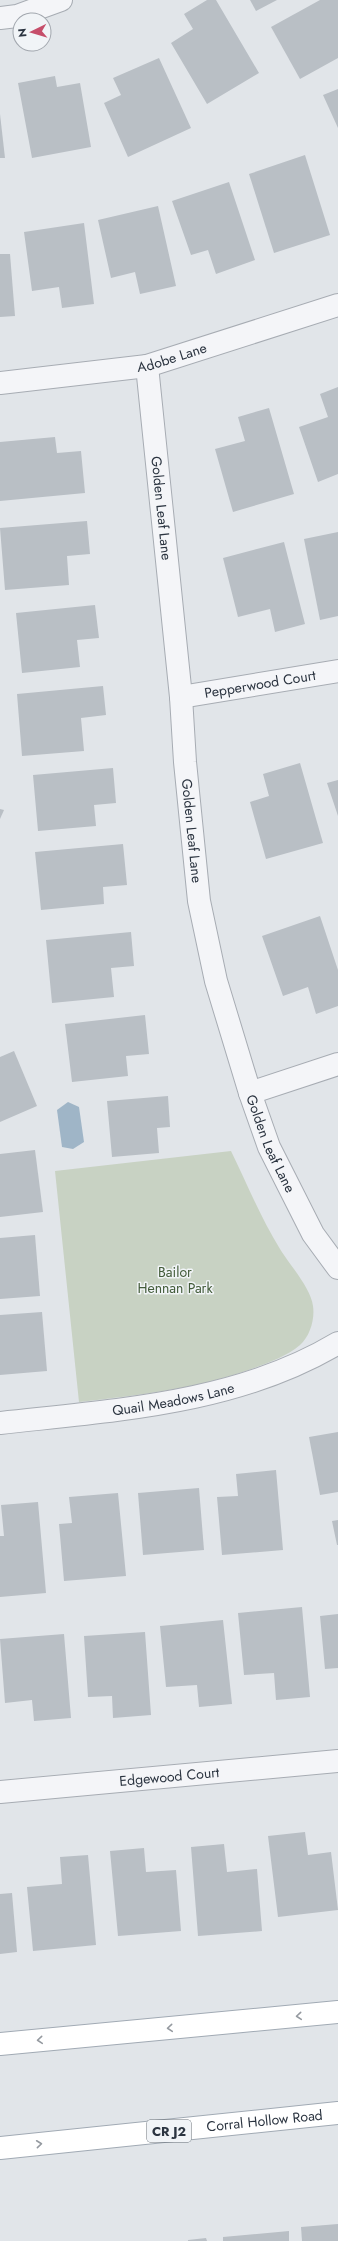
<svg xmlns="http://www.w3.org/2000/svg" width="338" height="2241" font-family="Jost,sans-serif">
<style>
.green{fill:#c8d2c3}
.water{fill:#9fb5c7}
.building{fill:#b9bfc5}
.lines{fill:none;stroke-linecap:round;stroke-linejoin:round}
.street-casing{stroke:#a7acb3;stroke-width:24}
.primary-casing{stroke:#a1aab4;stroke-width:24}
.street{stroke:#f4f5f8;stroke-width:22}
.primary{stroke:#fff;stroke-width:22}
.oneway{stroke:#959aa0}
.labels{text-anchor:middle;stroke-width:3;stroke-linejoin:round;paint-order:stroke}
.shield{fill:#f1f4f7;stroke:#666e77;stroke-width:1}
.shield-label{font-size:13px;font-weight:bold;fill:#2b3440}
.street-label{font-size:14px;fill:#2b3440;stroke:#f1f4f7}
.park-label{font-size:14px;fill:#425b39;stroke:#f1f4f7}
</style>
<rect width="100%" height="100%" fill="#e1e5e9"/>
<path class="green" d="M231,1151C247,1184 261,1218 280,1249C289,1264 311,1288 313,1306C315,1319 310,1336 300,1345C287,1356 270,1362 254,1368C197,1389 139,1395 79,1402L55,1171Z"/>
<polygon class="water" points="68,1102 79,1107 84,1142 73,1149 62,1147 57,1110"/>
<g class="building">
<polygon points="207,0 216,0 259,73 207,104 171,43 193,29 184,14"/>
<polygon points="250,0 277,0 256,11"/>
<polygon points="320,0 338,0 338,58 300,79 271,27"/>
<polygon points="159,58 191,128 128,157 104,103 121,95 113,78"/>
<polygon points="55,76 57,87 80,83 91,147 32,158 18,83"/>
<polygon points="338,89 338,128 323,95"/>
<polygon points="0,114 5,158 0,158"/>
<polygon points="305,155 330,235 274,253 249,174"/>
<polygon points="229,182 255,260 216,274 208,250 191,255 172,201"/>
<polygon points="158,206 176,286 140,294 135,272 111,278 98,220"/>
<polygon points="84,223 94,304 62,308 59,287 32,291 24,232"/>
<polygon points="0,254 10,254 15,316 0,317"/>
<polygon points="338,387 338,474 318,482 299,427 328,417 320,394"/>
<polygon points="269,408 294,494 233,512 215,449 245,441 238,417"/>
<polygon points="55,437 57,453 81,451 85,493 0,501 0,442"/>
<polygon points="87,521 90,554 67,556 69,585 5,590 0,528"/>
<polygon points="338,532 338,616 320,620 304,539"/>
<polygon points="284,542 305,624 275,632 270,609 238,617 223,558"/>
<polygon points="95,605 99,638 77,640 80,667 22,673 16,613"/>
<polygon points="103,686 106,715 81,718 84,751 22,756 17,694"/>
<polygon points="300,763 323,843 266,859 250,802 269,796 263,774"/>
<polygon points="113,768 116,803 94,805 96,826 38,831 33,775"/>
<polygon points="338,780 338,816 327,783"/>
<polygon points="0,809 4,810 0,819"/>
<polygon points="123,844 127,885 103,887 104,904 41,910 35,852"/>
<polygon points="320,916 338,970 338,1006 316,1014 308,987 283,996 262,936"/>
<polygon points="131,932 134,966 111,968 114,997 52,1003 46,940"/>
<polygon points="145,1015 149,1054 126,1056 128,1076 72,1082 65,1024"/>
<polygon points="14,1051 37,1106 0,1122 0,1057"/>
<polygon points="168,1096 170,1127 157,1128 159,1153 112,1157 107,1101"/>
<polygon points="35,1150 43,1212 0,1217 0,1154"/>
<polygon points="35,1235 40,1296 0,1299 0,1238"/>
<polygon points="42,1312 47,1371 0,1375 0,1315"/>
<polygon points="338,1432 338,1492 320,1495 309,1437"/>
<polygon points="276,1470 283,1550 222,1555 217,1497 238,1496 236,1474"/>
<polygon points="199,1488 204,1550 143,1555 138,1493"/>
<polygon points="118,1493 126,1576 64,1581 59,1524 72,1523 69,1497"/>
<polygon points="38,1502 46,1593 0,1597 0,1536 4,1536 1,1505"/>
<polygon points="338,1520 338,1545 337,1545 332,1521"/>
<polygon points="302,1607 310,1697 276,1700 274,1673 244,1675 238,1613"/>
<polygon points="338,1614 338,1668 325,1669 320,1616"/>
<polygon points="223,1620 232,1704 199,1707 197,1685 166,1687 160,1626"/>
<polygon points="145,1632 151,1715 113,1718 112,1696 88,1697 84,1636"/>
<polygon points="64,1634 71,1718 34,1721 32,1700 5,1703 0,1639"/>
<polygon points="305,1832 308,1855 331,1852 338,1910 278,1917 268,1836"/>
<polygon points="224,1844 227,1872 257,1869 262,1931 198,1936 191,1847"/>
<polygon points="144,1848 146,1872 176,1870 181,1931 118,1936 110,1851"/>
<polygon points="88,1855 96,1945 33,1951 27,1887 62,1884 60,1857"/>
<polygon points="12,1893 17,1952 0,1954 0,1894"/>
<polygon points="338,2224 338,2241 302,2241 301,2227"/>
<polygon points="289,2231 289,2241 223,2241 223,2237"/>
<polygon points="206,2238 207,2241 188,2241 188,2240"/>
</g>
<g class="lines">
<g class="street-casing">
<g id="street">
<polyline points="0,18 17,16 61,0"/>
<path id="s1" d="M147,366L181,697L185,762L199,901L216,981L250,1093L269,1147L313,1234L338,1268"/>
<path id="s2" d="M0,383L147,366L338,305"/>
<path id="s3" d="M181,697L338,671"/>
<polyline points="250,1093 338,1064"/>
<path id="s4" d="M0,1423C116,1410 236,1404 338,1343"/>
<path id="s5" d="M0,1792L338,1761"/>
</g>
</g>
<g class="primary-casing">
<g id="primary">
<polyline points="0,2044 338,2012"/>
<path id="s6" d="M0,2148L338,2113"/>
</g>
</g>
<use href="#street" class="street"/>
<use href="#primary" class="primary"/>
</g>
<defs><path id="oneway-chevron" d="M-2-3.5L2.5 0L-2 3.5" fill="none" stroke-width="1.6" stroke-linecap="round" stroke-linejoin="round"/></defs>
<g class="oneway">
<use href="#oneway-chevron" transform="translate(299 2016) rotate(175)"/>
<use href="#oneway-chevron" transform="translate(170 2028) rotate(175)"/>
<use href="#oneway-chevron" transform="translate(40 2040) rotate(175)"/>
<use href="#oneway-chevron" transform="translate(39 2144) rotate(-6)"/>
</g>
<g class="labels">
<rect class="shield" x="147" y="2120" width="44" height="22" rx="3"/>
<g class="shield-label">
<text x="169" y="2136">CR J2</text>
</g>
<g class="street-label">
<text dy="5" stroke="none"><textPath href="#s2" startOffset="174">Adobe Lane</textPath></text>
<text dy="5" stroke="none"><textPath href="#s1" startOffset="143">Golden Leaf Lane</textPath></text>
<text dy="5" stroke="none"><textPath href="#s3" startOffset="80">Pepperwood Court</textPath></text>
<text dy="5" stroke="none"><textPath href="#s1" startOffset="467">Golden Leaf Lane</textPath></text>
<text dy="5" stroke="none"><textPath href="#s1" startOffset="791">Golden Leaf Lane</textPath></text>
<text dy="5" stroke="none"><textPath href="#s4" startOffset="175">Quail Meadows Lane</textPath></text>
<text dy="5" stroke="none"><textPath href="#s5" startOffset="170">Edgewood Court</textPath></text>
<text dy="5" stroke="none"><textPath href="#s6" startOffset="266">Corral Hollow Road</textPath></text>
</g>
<g class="park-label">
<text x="175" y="1277">Bailor<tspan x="175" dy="16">Hennan Park</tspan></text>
</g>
</g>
<g transform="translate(32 32) rotate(265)"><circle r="19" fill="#f1f4f7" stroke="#a2a7ae"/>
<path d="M0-3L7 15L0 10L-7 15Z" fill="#c64e6a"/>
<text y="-6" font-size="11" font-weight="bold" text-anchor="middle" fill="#2b3440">N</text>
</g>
</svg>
